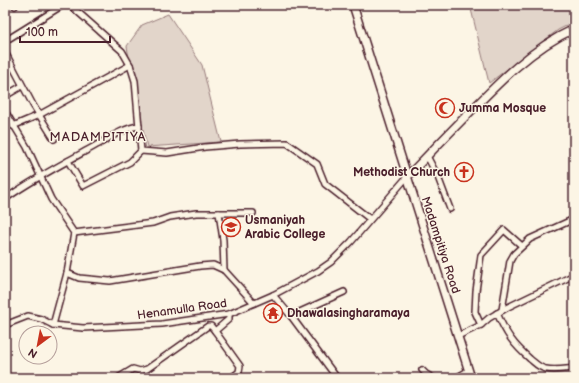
<svg xmlns="http://www.w3.org/2000/svg" width="579" height="383" font-family="'Balsamiq Sans',sans-serif">
<style>
.green{fill:#e2d5ca;stroke:#967a7a}
.lines{fill:none;stroke-linecap:round;stroke-linejoin:round}
.street-casing{stroke:#4a1f2b;stroke-width:8}
.secondary-casing{stroke:#4a1f2b;stroke-width:10}
.street{stroke:#fcf5e5;stroke-width:5}
.secondary{stroke:#fcf5e5;stroke-width:7}
.labels{text-anchor:middle;stroke-width:3;stroke-linejoin:round;paint-order:stroke}
.poi-label{font-size:12px;font-weight:bold;fill:#4a1f2b;stroke:#fcf5e5;text-anchor:start}
.street-label{font-size:12px;fill:#4a1f2b;stroke:#fcf5e5}
.neighbourhood-label{font-size:13px;letter-spacing:1px;fill:#4a1f2b;stroke:#fcf5e5}
</style>
<rect width="100%" height="100%" fill="#fcf5e5"/>
<filter id="ink" filterUnits="userSpaceOnUse"><feTurbulence type="fractalNoise" baseFrequency=".025" numOctaves="2"/><feDisplacementMap in="SourceGraphic" scale="8" xChannelSelector="R" yChannelSelector="G"/><feConvolveMatrix kernelMatrix="1 2 1 2 8 2 1 2 1" color-interpolation-filters="sRGB"/></filter>
<g filter="url(#ink)">
<g class="green">
<polygon points="470,5 574,5 574,22 558,30 489,83"/>
<polygon points="168,14 202,65 221,142 147,147 136,102 127,46 142,25"/>
</g>
<g class="lines">
<g class="street-casing">
<g id="street">
<polyline points="14,5 15,6"/>
<polyline points="70,5 122,51 130,65 135,81 141,151 167,153 205,147 240,144 287,143 317,164 325,184 370,219"/>
<polyline points="5,41 63,5"/>
<polyline points="5,52 33,105 54,139"/>
<polyline points="5,96 22,86"/>
<polyline points="5,111 27,147 51,199 74,233 67,273 53,325"/>
<polyline points="13,126 39,115 130,65"/>
<polyline points="427,156 438,177 450,209"/>
<polyline points="68,161 83,186 130,162 141,151"/>
<path d="M5,199C33,179 64,163 95,146C108,139 123,128 139,126"/>
<polyline points="219,213 253,213"/>
<polyline points="74,233 153,223 170,217 196,213 219,213 223,240 224,270"/>
<polyline points="67,273 79,278 110,281 200,266 213,265 224,270 254,303"/>
<polyline points="273,295 291,316 337,378"/>
<polyline points="502,310 510,261 514,254 530,239 574,219"/>
<path d="M497,313C506,334 513,344 530,359C535,363 539,368 546,369C555,371 565,369 574,368"/>
<polyline points="291,316 344,292"/>
<polyline points="5,325 28,316 41,319 53,325 83,328 162,324 229,314 273,295 318,271 331,262 351,242 407,177"/>
<polyline points="481,325 475,312 476,291 481,255 504,230 522,246"/>
<polyline points="215,331 229,319 229,314"/>
<polyline points="458,336 481,325 489,318 508,307 574,275"/>
<polyline points="422,370 426,374 433,378"/>
<polyline points="118,378 133,369 140,371 147,369 208,326 211,326 215,331 240,366 239,372 231,378"/>
<polyline points="456,378 468,371"/>
</g>
</g>
<g class="secondary-casing">
<g id="secondary">
<polyline points="353,5 471,378"/>
<path d="M407,177C427,156 447,135 467,115C499,82 532,48 574,29"/>
</g>
</g>
<use href="#street" class="street"/>
<use href="#secondary" class="secondary"/>
</g>
</g>
<defs>
<g id="mosque-ring" transform="scale(1)"><circle r="9.5" fill="#fcf5e5" stroke="#c8321e" stroke-width="1.5"/><path d="M3.5-4.9A6 6 0 1 0 3.5 4.9A5 5 0 1 1 3.5-4.9Z" fill="#c8321e"/></g>
<g id="church-ring" transform="scale(1)"><circle r="9.5" fill="#fcf5e5" stroke="#c8321e" stroke-width="1.5"/><path d="M-1.2-6h2.4v3.5h3.3v2.4h-3.3V6h-2.4V-.1h-3.3v-2.4h3.3Z" fill="#c8321e"/></g>
<g id="school-ring" transform="scale(1)"><circle r="9.5" fill="#fcf5e5" stroke="#c8321e" stroke-width="1.5"/><path d="M0-5L7-2L0 1L-7-2ZM-4 1L0 2.5L4 1V4Q0 6-4 4Z" fill="#c8321e"/></g>
<g id="temple-ring" transform="scale(1)"><circle r="9.5" fill="#fcf5e5" stroke="#c8321e" stroke-width="1.5"/><path d="M0-6L5-2H3V0L6.5 2.5H4V6H1.5V3h-3V6H-4V2.5H-6.5L-3 0V-2H-5Z" fill="#c8321e"/></g>
</defs>
<g fill-rule="evenodd">
<use href="#mosque-ring" x="445" y="108"/>
<use href="#church-ring" x="464" y="172"/>
<use href="#school-ring" x="231" y="227"/>
<use href="#temple-ring" x="273" y="313"/>
</g>
<g class="labels">
<g class="poi-label">
<text x="459" y="112">Jumma Mosque</text>
<text x="450" y="176" text-anchor="end">Methodist Church</text>
<text x="245" y="224">Usmaniyah<tspan x="245" dy="14">Arabic College</tspan></text>
<text x="287" y="317">Dhawalasingharamaya</text>
</g>
<g class="street-label">
<text transform="translate(441 245) rotate(72)" y="4">Madampitiya Road</text>
<text transform="translate(182 309) rotate(-8)" y="4">Henamulla Road</text>
</g>
<g class="neighbourhood-label">
<text x="98" y="141">MADAMPITIYA</text>
</g>
</g>
<rect width="579" height="383" fill="none" stroke="#fcf5e5" stroke-width="20"/>
<rect x="10" y="10" width="559" height="363" fill="none" stroke="#4a1f2b" stroke-width="1.5" filter="url(#ink)"/>
<g transform="translate(38 345) rotate(212)"><circle r="19" fill="#fcf5e5" stroke="#b59f9b"/>
<path d="M0-3L7 15L0 10L-7 15Z" fill="#c8321e"/>
<text y="-6" font-size="11" font-weight="bold" text-anchor="middle" fill="#4a1f2b">N</text>
</g>
<path d="M20 36v6h90v-6" fill="none" stroke="#4a1f2b" stroke-width="2"/>
<text x="26" y="36" font-size="12" fill="#4a1f2b" stroke="#fcf5e5" stroke-width="3" paint-order="stroke">100 m</text>
</svg>
